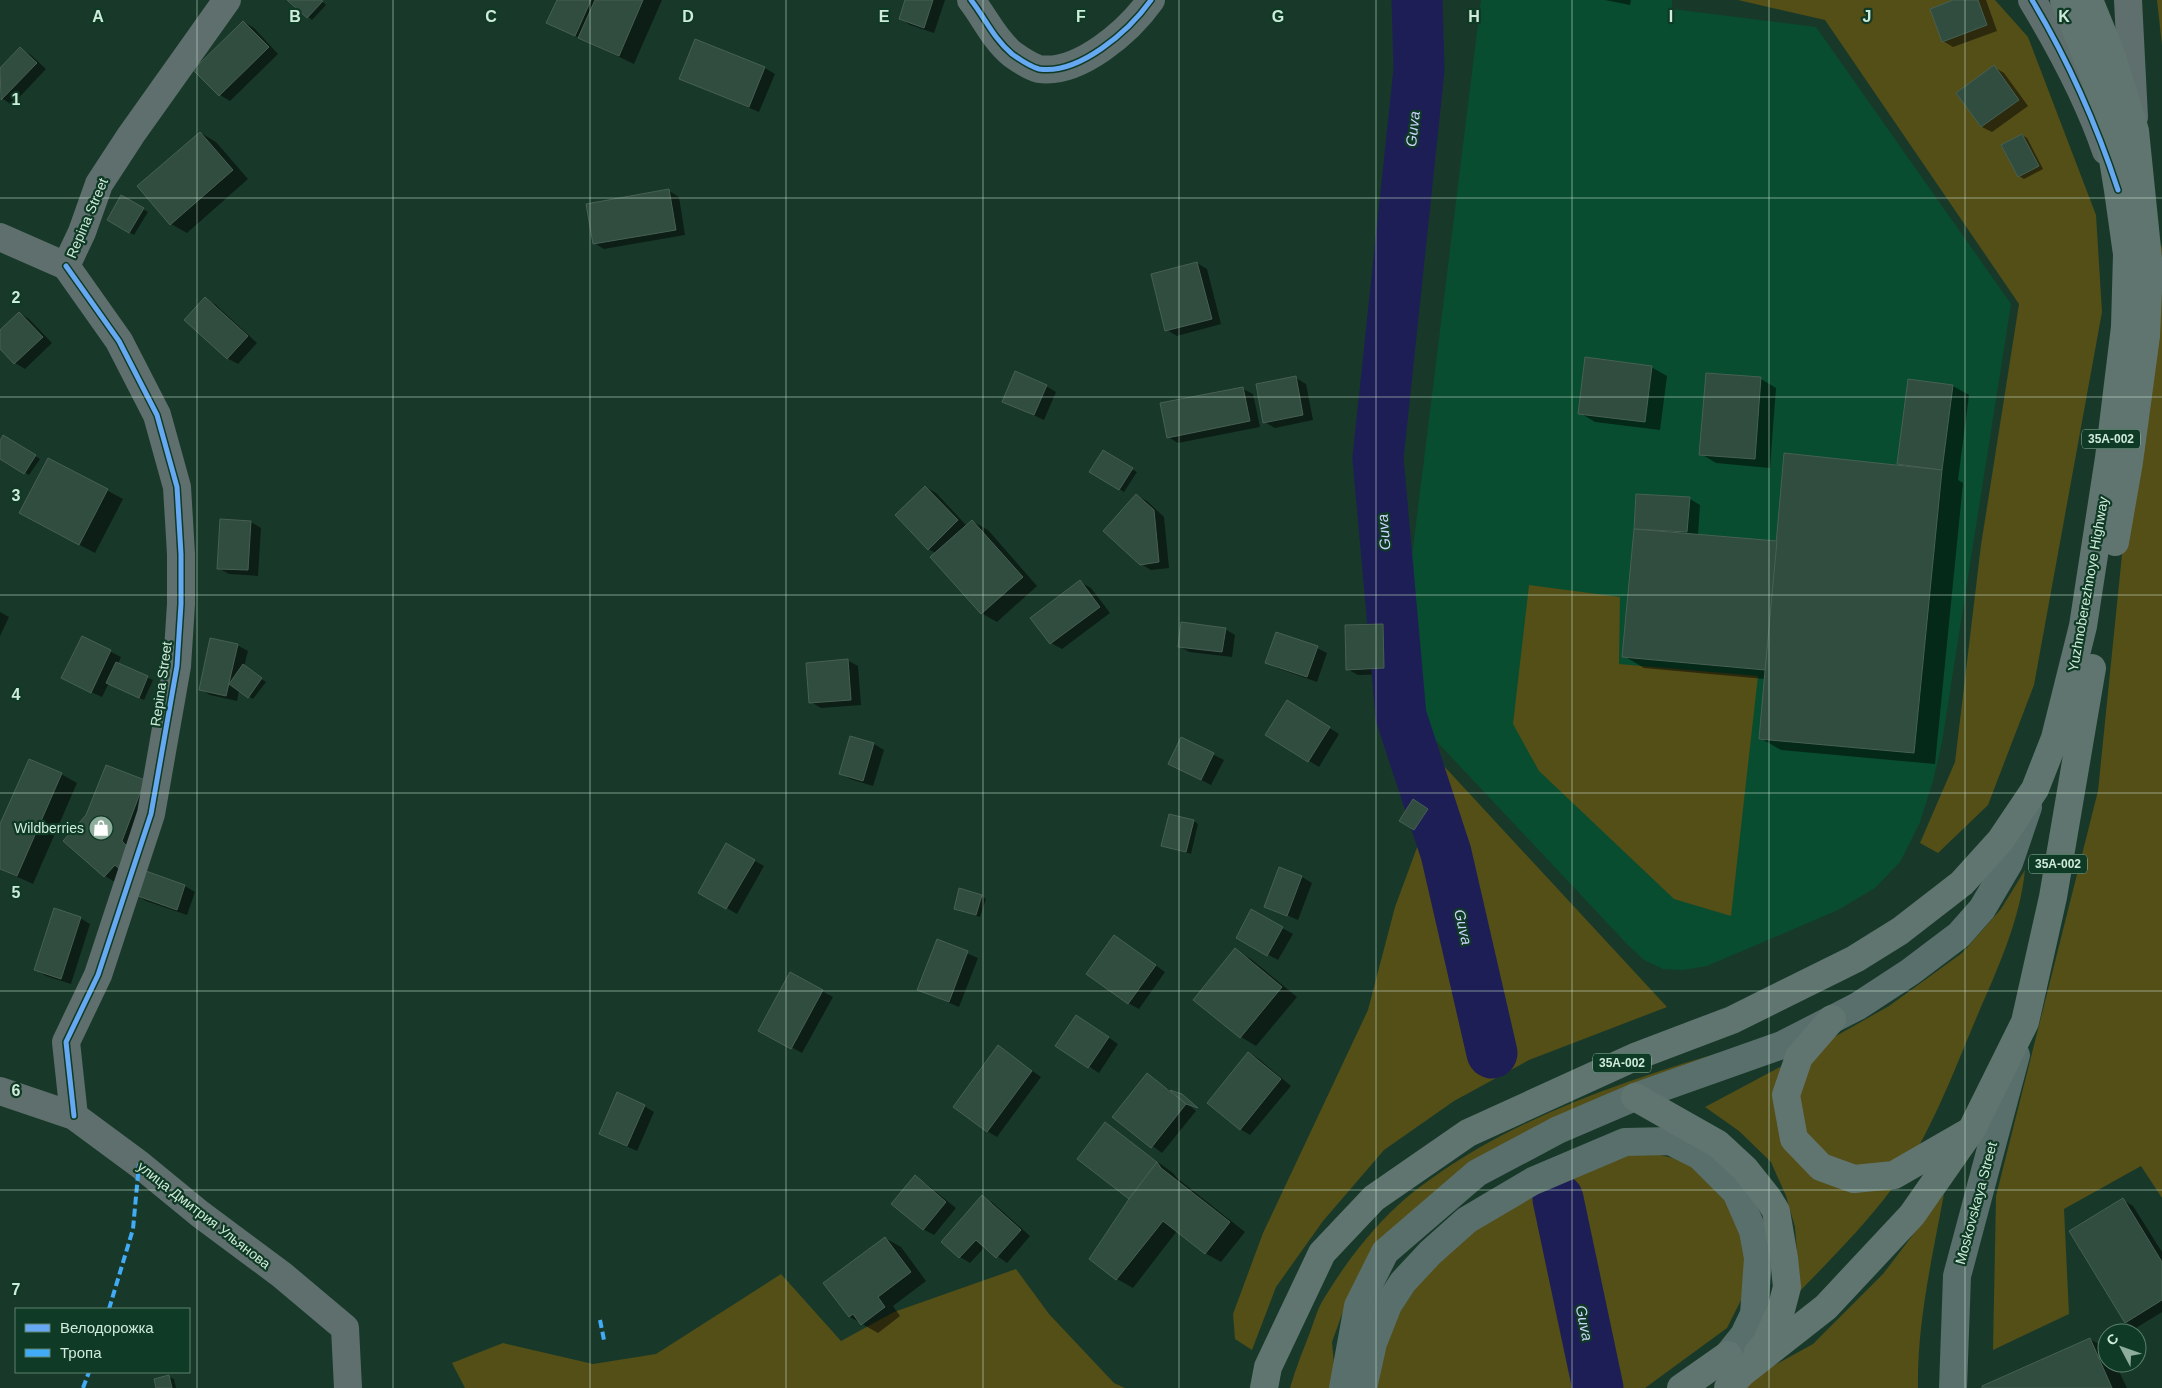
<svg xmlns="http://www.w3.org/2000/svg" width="2162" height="1388" font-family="Arial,sans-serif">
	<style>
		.built { fill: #084d2f }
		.green { fill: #544e17 }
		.shadow { fill: #0007 }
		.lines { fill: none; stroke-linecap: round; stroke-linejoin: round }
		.river { stroke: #1d1e55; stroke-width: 51 }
		.building { fill: #304d3f; stroke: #476053 }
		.minor { stroke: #5f6f6d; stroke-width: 28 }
		.major { stroke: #596f6b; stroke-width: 28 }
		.highway { stroke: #617570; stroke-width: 28 }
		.quiet { stroke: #42abf6; stroke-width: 4; stroke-dasharray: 8 4; stroke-linecap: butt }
		.cycleway-casing { stroke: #0f3a25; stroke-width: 8 }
		.cycleway { stroke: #66a8f1; stroke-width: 5 }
		.grid { fill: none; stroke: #cfebd9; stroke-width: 1; stroke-opacity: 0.55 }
		.labels { text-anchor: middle; stroke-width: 4.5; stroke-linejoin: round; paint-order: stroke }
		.shield { fill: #0f3a25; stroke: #95b6a3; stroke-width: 1 }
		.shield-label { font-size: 12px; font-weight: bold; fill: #cfebd9 }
		.street-label { font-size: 14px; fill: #cfebd9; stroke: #0f3a25 }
		.poi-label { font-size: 14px; fill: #cfebd9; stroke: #0f3a25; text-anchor: end }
		.water-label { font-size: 15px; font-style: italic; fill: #cdd4fb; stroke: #0f3a25 }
		.grid-label { font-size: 16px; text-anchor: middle; font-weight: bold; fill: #cfebd9; stroke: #0f3a25; stroke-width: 4.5; stroke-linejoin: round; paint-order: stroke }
	</style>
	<rect width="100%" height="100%" fill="#18392a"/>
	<polygon class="built" points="1481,0 1672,0 1672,9 1816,27 2011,304 1942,742 1933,781 1920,822 1900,862 1875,888 1838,910 1707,966 1683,970 1663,969 1644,960 1627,944 1425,729 1411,704 1405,672 1404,621"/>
	<g class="green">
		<polygon points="1738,0 1995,0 2028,37 2096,215 2102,312 2034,685 1988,805 1938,853 1920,843 1955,762 1981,545 2019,304 1825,20"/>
		<polygon points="2157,0 2162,0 2162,45"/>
		<polygon points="2162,244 2162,1198 2141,1166 2064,1209 2069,1314 1993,1350 1996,1196 2098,791 2146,318"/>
		<polygon points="1529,585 1620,597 1619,664 1758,676 1731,916 1674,899 1539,771 1513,724"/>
		<polygon points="1418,738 1667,1007 1529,1060 1454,1101 1384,1150 1323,1221 1276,1287 1252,1350 1235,1339 1233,1314 1263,1233 1368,1010 1395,907 1422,834"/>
		<path d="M2025,870c-5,50 -27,98 -47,144 -25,59 -48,123 -87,176 -27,36 -59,68 -91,101l-5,-64 -9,-31 -15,-34 -32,-31 -34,-24 94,-50 90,-51 73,-53 39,-44z"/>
		<path d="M1735,1048l-220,102 -165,142 -18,50 4,46h-46c6,-21 14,-40 22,-61 3,-9 6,-19 11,-27 27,-45 62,-89 105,-119 91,-66 201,-102 307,-133z"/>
		<polygon points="1644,1151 1689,1162 1721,1190 1739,1223 1745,1253 1745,1292 1727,1328 1645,1388 1374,1388 1390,1327 1427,1271 1483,1221 1595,1164"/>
		<path d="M1944,1194c-12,64 -27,129 -26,194h-185l80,-44 70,-70z"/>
		<polygon points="1016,1269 1049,1314 1114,1383 1125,1388 465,1388 452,1363 503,1343 593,1364 656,1354 781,1274 841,1341 894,1312"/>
	</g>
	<g class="shadow">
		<polygon points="289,0 321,0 326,5 312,20"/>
		<polygon points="558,0 662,0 634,64 548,23"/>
		<polygon points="907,0 945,0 934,33 910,25 900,19"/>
		<polygon points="1605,0 1631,0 1630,5"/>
		<polygon points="1957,0 1986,0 1997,31 1953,47 1943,41"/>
		<polygon points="244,22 254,28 278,54 230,101 220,95"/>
		<polygon points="21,49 31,55 46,69 12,105 0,97 0,70"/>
		<polygon points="1994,67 2004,73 2028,106 1992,132 1982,127 1957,94"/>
		<polygon points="765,68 775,74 759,112 681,79"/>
		<polygon points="201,133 216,142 248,179 187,233 171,224"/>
		<polygon points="2022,135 2027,138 2043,169 2024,179 2019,176"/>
		<polygon points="669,191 679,197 685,235 604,249 594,243"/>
		<polygon points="122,197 148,212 134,235 108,220"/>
		<polygon points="1197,263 1207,269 1221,324 1177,336 1167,330"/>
		<polygon points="206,299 216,305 257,343 238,364 227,358"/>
		<polygon points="19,313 29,319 52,343 25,369 15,363 0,347 0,332"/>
		<polygon points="1651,367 1667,376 1660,430 1595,422 1580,413"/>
		<polygon points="1707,374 1761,379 1776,388 1770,468 1716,463 1701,454"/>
		<polygon points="1296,378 1306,384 1313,420 1275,428 1264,422"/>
		<polygon points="1909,380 1953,386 1969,395 1958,480 1963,483 1935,764 1781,750 1760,738 1765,679 1644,668 1624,656 1635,529 1690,499 1700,505 1698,535 1778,542 1906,467 1899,464"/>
		<polygon points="1046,386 1056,392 1044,420 1004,401"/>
		<polygon points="1243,389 1253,394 1260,427 1178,443 1168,437"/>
		<polygon points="4,437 40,459 29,475 0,457 0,444"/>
		<polygon points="1104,452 1137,472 1124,492 1091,471"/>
		<polygon points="49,459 123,499 95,553 36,522"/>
		<polygon points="926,487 936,493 967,526 972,521 988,530 1037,586 997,622 981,613 936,553 928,549"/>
		<polygon points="1136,495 1147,501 1164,517 1169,568 1151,570 1141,564"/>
		<polygon points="251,522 261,528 258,576 229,574 218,568"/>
		<polygon points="1080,582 1091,588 1110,613 1062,649 1051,643 1032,619"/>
		<polygon points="0,612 9,617 0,636"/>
		<polygon points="1383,625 1393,631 1394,674 1358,675 1347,669"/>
		<polygon points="1225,629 1235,635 1232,657 1189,652 1179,646"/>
		<polygon points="82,637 121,657 118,664 153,680 144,700 109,683 102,697 73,684"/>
		<polygon points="237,645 248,651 244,667 266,682 253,699 239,690 237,701 210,695 200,689"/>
		<polygon points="1317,648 1327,653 1317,682 1277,668 1267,662"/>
		<polygon points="847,660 858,666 861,705 821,708 811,702"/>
		<polygon points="1298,708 1339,734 1319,767 1267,735"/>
		<polygon points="851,737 874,744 884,750 873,786 850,779 840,773"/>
		<polygon points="1182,739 1224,760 1211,785 1180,769"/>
		<polygon points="61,774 77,783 33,884 0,869 0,828"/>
		<polygon points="145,781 144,872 185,886 195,892 187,915 146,901 105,876 65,841 87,816"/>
		<polygon points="1413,801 1432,813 1419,832 1401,820"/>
		<polygon points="1194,821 1198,824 1191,854 1162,845"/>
		<polygon points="727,845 764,866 737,914 699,892"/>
		<polygon points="1302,877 1312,883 1298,920 1266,906"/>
		<polygon points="981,896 986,899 980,917 955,908"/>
		<polygon points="1252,911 1293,934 1278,960 1237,938"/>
		<polygon points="80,918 90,924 71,984 46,976 36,970"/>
		<polygon points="938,941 978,958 959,1007 919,990"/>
		<polygon points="1124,943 1165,972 1139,1009 1128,1003"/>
		<polygon points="1235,950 1251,959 1297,997 1256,1046 1241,1037 1194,999"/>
		<polygon points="791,974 833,997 802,1053 760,1030"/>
		<polygon points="1086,1022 1118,1044 1099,1073 1057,1046"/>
		<polygon points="998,1047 1041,1077 997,1137 987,1131"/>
		<polygon points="1249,1053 1259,1059 1291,1086 1250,1135 1240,1129"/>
		<polygon points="1147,1075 1198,1108 1189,1105 1196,1111 1162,1153 1114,1117"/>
		<polygon points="644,1106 654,1112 637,1151 600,1134"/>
		<polygon points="1106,1124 1173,1173 1177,1178 1245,1232 1221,1262 1205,1253 1177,1231 1133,1288 1117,1279 1091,1259 1131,1199"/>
		<polygon points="915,1177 925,1183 956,1208 934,1235 923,1229"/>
		<polygon points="983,1197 993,1203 1030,1236 1007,1263 985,1247 970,1263 960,1257 943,1242"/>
		<polygon points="2123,1200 2133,1206 2162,1252 2162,1312 2136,1328 2126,1322"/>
		<polygon points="885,1238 901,1247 926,1281 893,1306 900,1316 878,1333 850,1317"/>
		<polygon points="2090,1339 2107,1349 2107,1363 2115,1363 2127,1388 1983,1388"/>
		<polygon points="169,1377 174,1379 176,1388 157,1388"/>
	</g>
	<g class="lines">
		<g class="river">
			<polyline points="1417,0 1419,70 1378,458 1401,716 1446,853 1492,1053"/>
			<polyline points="1558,1199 1598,1388"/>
		</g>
	</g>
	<g class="building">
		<polygon points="287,0 321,0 323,1 307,18"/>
		<polygon points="557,0 591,0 575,36 546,23"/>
		<polygon points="595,0 643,0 619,56 578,38"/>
		<polygon points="905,0 933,0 924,28 899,19"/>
		<polygon points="1953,0 1978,0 1987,25 1942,42 1930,9"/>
		<polygon points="243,21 269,47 219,96 193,70"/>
		<polygon points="695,39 765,67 749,107 679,79"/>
		<polygon points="20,47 37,63 1,100 0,68"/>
		<polygon points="1994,65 2019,100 1981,127 1956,93"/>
		<polygon points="200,132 233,170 170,225 137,186"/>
		<polygon points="2022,134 2039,166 2018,177 2001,145"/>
		<polygon points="669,189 676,230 593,244 586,204"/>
		<polygon points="121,195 144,208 129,233 107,220"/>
		<polygon points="1197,262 1212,319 1165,331 1151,274"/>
		<polygon points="205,297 248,336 227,359 184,320"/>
		<polygon points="19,312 43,337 14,364 0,349 0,330"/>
		<polygon points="1585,357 1652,366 1645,422 1578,414"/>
		<polygon points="1015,371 1047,385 1034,415 1002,402"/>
		<polygon points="1706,373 1761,377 1755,459 1699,455"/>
		<polygon points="1296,376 1303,415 1263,423 1256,384"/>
		<polygon points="1908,379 1953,385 1942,470 1897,464"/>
		<polygon points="1243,387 1250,421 1167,438 1160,403"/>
		<polygon points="3,435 36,455 24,474 0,459 0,441"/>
		<polygon points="1103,450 1133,468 1119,490 1089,472"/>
		<polygon points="1784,453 1942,470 1914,753 1759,739"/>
		<polygon points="48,458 108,489 79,545 19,513"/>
		<polygon points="925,486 958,520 928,550 895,515"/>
		<polygon points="1136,494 1154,510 1159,562 1140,565 1103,531"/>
		<polygon points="1636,494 1690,497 1687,532 1634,529"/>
		<polygon points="220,519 251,521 248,570 217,569"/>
		<polygon points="972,520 1023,577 981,614 930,557"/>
		<polygon points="1634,529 1777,541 1765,670 1622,657"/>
		<polygon points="1080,580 1100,607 1050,644 1030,618"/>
		<polygon points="1181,622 1226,628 1222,652 1178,647"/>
		<polygon points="1383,624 1384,668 1346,670 1345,625"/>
		<polygon points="1276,632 1318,646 1307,677 1265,663"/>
		<polygon points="82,636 111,650 91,693 61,678"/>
		<polygon points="210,638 238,644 226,696 199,690"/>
		<polygon points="848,659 851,700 809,703 806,663"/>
		<polygon points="116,662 148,676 139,698 106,683"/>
		<polygon points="243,664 262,678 248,698 229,684"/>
		<polygon points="1287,700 1330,727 1308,762 1265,735"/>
		<polygon points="850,736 874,743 863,781 839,774"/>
		<polygon points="1181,737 1214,753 1201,780 1168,764"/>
		<polygon points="29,759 62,773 17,876 0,869 0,824"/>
		<polygon points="106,765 145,780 122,841 132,852 125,874 115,865 104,877 63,841 86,815"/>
		<polygon points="1413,799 1428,809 1414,830 1399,821"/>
		<polygon points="1169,814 1194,820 1186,852 1161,846"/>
		<polygon points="726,843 755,860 726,909 698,893"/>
		<polygon points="1279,867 1302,876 1287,916 1264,907"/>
		<polygon points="143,870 185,885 177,910 135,895"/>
		<polygon points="959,888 982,895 976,915 954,909"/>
		<polygon points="54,908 81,917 61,979 34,970"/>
		<polygon points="1251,909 1283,927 1267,956 1236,938"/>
		<polygon points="1114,935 1156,965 1128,1004 1086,974"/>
		<polygon points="937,939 968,951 949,1002 917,990"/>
		<polygon points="1235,948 1282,987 1240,1038 1193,1000"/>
		<polygon points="790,972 823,990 791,1049 758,1031"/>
		<polygon points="1076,1015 1109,1037 1088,1068 1055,1046"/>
		<polygon points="998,1045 1032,1071 987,1132 953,1107"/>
		<polygon points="1248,1052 1281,1079 1240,1130 1207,1103"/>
		<polygon points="1147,1073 1186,1104 1151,1148 1112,1117"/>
		<polygon points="1170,1090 1182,1094 1198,1108 1186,1104"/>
		<polygon points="617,1092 645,1105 627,1146 599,1134"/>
		<polygon points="1105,1122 1157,1162 1129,1199 1077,1159"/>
		<polygon points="1157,1162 1161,1168 1230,1222 1205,1254 1163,1221 1116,1280 1089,1259 1129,1199"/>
		<polygon points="915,1175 946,1202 923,1230 891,1204"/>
		<polygon points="982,1195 1021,1230 996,1258 976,1240 959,1258 941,1242"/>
		<polygon points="2123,1198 2162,1262 2162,1300 2125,1323 2069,1231"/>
		<polygon points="885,1237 911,1272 878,1297 885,1307 861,1325 853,1314 849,1317 823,1283"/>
		<polygon points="2090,1338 2112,1388 1982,1388 1982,1386"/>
		<polygon points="169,1375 172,1388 156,1388 154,1379"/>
	</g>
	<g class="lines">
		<g class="minor">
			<path d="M971,0c14,18 23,39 41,54 7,5 19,13 27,15 40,6 90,-38 112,-69"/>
			<path d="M2032,0c29,48 56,98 74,151"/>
			<polyline points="2128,0 2134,117"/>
			<polyline points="0,237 66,266"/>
			<polyline points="66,266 119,341 157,415 177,487 181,554 181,604 177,666 151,814 98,975 66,1042 74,1116"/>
			<polyline points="66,266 82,232 99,184 131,135 227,0"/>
			<polyline points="0,1091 74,1116 139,1164 200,1214 282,1275 345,1328 348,1388"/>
		</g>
		<g class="major">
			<polyline points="1343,1388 1358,1306 1385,1252 1477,1173 1558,1130 1635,1097 1782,1045 1858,1006 1910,972 1959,935 1982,909 2009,863 2028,807"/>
			<polyline points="1363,1388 1373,1343 1388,1305 1403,1282 1430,1253 1467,1220 1533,1181 1625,1142 1670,1141 1700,1156 1736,1192 1753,1231 1758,1258 1754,1314 1744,1335 1728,1355"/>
			<polyline points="1953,1388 1957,1276 2016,1055"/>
		</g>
		<g class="highway">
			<polyline points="2089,0 2111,54 2135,131 2149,268 2146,336 2129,462 2115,542"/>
			<polyline points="1832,1019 1799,1057 1786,1095 1794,1139 1821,1167 1854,1179 1894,1175 1967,1133"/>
			<polyline points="1635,1097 1718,1144 1745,1169 1768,1198 1776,1211 1784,1258 1787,1287 1781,1310 1766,1343 1757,1354"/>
			<polyline points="1264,1388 1268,1367 1322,1253 1374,1198 1468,1133 1637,1056 1732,1020 1855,959 1900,931 1962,883 2000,841 2035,789 2055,738 2083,626 2109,458 2125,327 2127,254 2118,190 2105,111 2092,69 2064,0"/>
			<polyline points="1681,1388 1728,1355"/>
			<polyline points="1728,1388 1742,1373 1826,1307 1912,1215 1972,1129 2025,1022 2053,897 2092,668"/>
		</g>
		<g class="quiet">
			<polyline points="109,1309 133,1229 139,1164"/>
			<polyline points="600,1320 604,1340"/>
			<polyline points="83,1388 89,1372"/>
		</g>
		<defs>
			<g id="cycleway">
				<path d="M971,0c14,18 23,39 41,54 7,5 19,13 27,15 40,6 90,-38 112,-69"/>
				<path d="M2032,0c36,60 64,123 86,190"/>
				<polyline points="66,266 119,341 157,415 177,487 181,554 181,604 177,666 151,814 98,975 66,1042 74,1116"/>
			</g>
		</defs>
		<use href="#cycleway" class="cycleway-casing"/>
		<use href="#cycleway" class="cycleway"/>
	</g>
	<path class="grid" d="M197,0v1388M393,0v1388M590,0v1388M786,0v1388M983,0v1388M1179,0v1388M1376,0v1388M1572,0v1388M1769,0v1388M1965,0v1388M0,198h2162M0,397h2162M0,595h2162M0,793h2162M0,991h2162M0,1190h2162"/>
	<defs>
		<symbol id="shop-disc" viewBox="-11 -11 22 22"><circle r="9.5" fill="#8fad9c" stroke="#0f3a25"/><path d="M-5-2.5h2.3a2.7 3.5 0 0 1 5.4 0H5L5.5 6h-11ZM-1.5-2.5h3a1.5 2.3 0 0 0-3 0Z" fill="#fff"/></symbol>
	</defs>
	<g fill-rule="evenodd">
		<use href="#shop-disc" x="87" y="814" width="28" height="28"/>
	</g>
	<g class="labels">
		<g class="shield">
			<rect x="2082" y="429.5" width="58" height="19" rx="4"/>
			<rect x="2029" y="854.5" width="58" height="19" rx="4"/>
			<rect x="1593" y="1053.5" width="58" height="19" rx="4"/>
		</g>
		<g class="shield-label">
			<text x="2111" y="443">35А-002</text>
			<text x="2058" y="868">35А-002</text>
			<text x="1622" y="1067">35А-002</text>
		</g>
		<g class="street-label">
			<text transform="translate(87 218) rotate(-67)" y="5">Repina Street</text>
			<text transform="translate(2088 584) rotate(-80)" y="5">Yuzhnoberezhnoye Highway</text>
			<text transform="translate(161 684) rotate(-82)" y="5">Repina Street</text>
			<text transform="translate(1976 1203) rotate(-75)" y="5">Moskovskaya Street</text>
			<text transform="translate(204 1215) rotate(38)" y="5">улица Дмитрия Ульянова</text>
		</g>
		<g class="poi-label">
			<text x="84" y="833">Wildberries</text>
		</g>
		<g class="water-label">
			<text transform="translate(1413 129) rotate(-84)" y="5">Guva</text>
			<text transform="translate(1384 532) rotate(-95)" y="5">Guva</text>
			<text transform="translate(1463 927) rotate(77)" y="5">Guva</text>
			<text transform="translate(1584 1323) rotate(78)" y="5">Guva</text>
		</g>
	</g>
	<g class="grid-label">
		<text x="98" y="22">A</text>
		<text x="295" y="22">B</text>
		<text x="491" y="22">C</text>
		<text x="688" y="22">D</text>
		<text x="884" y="22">E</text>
		<text x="1081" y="22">F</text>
		<text x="1278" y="22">G</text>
		<text x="1474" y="22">H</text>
		<text x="1671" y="22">I</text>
		<text x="1867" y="22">J</text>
		<text x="2064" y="22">K</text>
		<text x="16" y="105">1</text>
		<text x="16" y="303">2</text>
		<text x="16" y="501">3</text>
		<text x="16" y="700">4</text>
		<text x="16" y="898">5</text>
		<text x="16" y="1096">6</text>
		<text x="16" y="1295">7</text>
	</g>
	<rect x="15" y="1308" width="175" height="65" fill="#0f3a25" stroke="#5c816d"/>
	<rect x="25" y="1324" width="25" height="8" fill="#66a8f1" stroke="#5c816d"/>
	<text x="60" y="1333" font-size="15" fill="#cfebd9">Велодорожка</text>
	<rect x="25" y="1349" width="25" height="8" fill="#42abf6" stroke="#5c816d"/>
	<text x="60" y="1358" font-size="15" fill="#cfebd9">Тропа</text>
	<g transform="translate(2122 1348) rotate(311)"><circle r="24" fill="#0f3a25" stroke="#5c816d"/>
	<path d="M0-4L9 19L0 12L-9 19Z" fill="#8fad9c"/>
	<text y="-8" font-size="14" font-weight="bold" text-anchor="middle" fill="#cfebd9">С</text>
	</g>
</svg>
